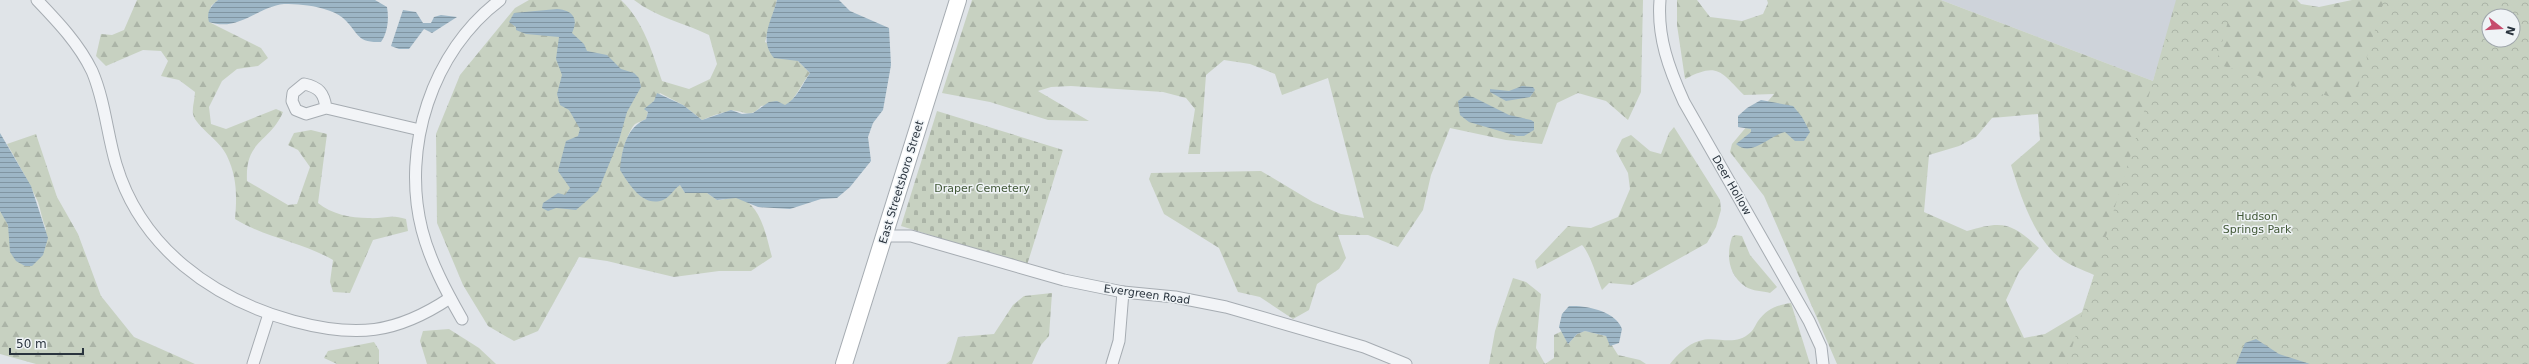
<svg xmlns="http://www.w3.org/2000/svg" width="2529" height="364" font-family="'DejaVu Sans',sans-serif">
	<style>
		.built { fill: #ced3da }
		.forest { fill: url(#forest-firs); fill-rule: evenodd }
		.cemetery { fill: url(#cemetery-stones) }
		.park { fill: url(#park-crowns); fill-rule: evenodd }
		.water { fill: url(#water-rules) }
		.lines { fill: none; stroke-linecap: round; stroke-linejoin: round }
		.minor-casing { stroke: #a6acb2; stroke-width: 13 }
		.secondary-casing { stroke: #a6acb2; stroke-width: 18 }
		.minor { stroke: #f2f4f7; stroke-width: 11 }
		.secondary { stroke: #fff; stroke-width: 16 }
		.labels { text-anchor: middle; stroke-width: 3; stroke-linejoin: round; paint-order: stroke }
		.street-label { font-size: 11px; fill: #2a343e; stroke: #eff3f6 }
		.park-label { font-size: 11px; fill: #425938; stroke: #eff3f6 }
	</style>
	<defs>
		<pattern id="forest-firs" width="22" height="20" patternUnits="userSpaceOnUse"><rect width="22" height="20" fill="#c7d1c1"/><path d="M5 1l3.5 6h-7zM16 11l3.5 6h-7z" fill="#abb4a7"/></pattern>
		<pattern id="cemetery-stones" width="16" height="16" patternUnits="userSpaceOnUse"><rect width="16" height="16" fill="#c7d1c1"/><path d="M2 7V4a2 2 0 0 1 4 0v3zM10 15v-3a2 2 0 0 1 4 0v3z" fill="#abb4a7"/></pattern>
		<pattern id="park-crowns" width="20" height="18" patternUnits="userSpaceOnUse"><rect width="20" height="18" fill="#c7d1c1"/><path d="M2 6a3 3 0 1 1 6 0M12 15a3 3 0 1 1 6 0" fill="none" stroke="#abb4a7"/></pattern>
		<pattern id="water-rules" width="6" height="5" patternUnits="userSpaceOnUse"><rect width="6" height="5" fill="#9db6c6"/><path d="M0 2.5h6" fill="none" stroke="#8095a2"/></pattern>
	</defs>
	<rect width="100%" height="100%" fill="#e0e4e8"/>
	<polygon class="built" points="1941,0 2178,0 2153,81"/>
	<g class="forest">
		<path d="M137,0h81l-7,6 -2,16 52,26 7,10 -10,8 -21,3 -15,12 -13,26 2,17 15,5 50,-20 7,3c-13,31 -38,27 -36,69l41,24 9,-1 13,-37 -12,-17 -10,-5 6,-12 17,-3 16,4 -9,69c13,11 33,15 50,15 16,1 22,-4 38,1l2,12 -35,9 -23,53 -17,-1 -3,-10 3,-22c-31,-18 -67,-22 -98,-41 2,-23 2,-42 -8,-63 -6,-15 -32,-30 -34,-42 -1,-7 2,-15 2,-22l-16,-12 -18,-4 7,-15 -7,-10 -18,-1 -37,16 -10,-10 5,-22 11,1 12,-5z"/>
		<path d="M529,0h92c23,22 31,52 41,81l27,8 21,-10 7,-15 -8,-29c-25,-12 -53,-18 -75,-35h143l-12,42 33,19 12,12c-6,7 -17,30 -24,32 -7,2 -17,0 -25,1 -12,15 -19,2 -32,5 -9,2 -18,5 -27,9l-19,-15 -23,-12 -14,18 2,1 -2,7c-3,2 -8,3 -11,5 -6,6 -13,26 -13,34 0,16 15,44 33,43 13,-1 15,-11 25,-16l5,8h22l10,7c6,1 12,-3 18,-3 26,4 31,39 37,60l-21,14h-32l-45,6 -67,-16 -28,-4 -41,74 -24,10 -26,-15 -25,-41 -26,-62 -1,-89 24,-59 55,-67z"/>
		<polygon points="972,0 1643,0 1641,92 1628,120 1606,101 1578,93 1557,103 1542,144 1506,140 1450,128 1431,175 1423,210 1398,247 1368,235 1338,235 1346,258 1339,269 1317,284 1309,310 1293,319 1260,297 1238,292 1219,248 1164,214 1149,179 1151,173 1261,171 1313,202 1341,214 1364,218 1328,78 1282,95 1275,74 1250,64 1224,60 1206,75 1200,154 1188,154 1195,109 1186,98 1163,92 1071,86 1051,87 1038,91 1089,121 1048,120 990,102 942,93"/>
		<path d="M1677,0h20l13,17 32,4 21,-7 5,-11 -1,-3h174l212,81 23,-81h121l4,4 18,3 33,-7h177l-64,364h-628l-73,-168 -34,-44 2,-8 42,-50 -30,1c-24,-24 -26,-33 -59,-16l-8,-54zM2489,16h24v24h-24zM2038,114l2,26 -29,25c10,32 22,71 49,93 9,7 23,12 34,17l-12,37 -37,22 -21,4 -18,-38 13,-28 20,-24c-27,-25 -36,-28 -72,-17l-43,-19 5,-57 30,-9 17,-9 16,-19z"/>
		<path d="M1674,127l46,73 1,10 -5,17 -9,16 -75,42 -23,-2 -7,7c-5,-12 -12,-37 -20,-45l-45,24 -2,-8 33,-35 23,2 27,-11 12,-28 -2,-16 -12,-22 6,-12 9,-4 19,16 11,3 8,-21z"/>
		<path d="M36,134l21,63 21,37 23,62 33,41 61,27h-159l-36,-10v-143c18,16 0,38 25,55l21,-37c-4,-9 -5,-18 -8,-27 -9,-20 -20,-39 -31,-58z"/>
		<path d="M1735,235l7,1 8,19 27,32 -7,6c-7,-2 -18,-2 -24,-6 -18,-12 -20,-32 -14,-50z"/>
		<polygon points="1513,278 1526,282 1541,294 1536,348 1545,364 1554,358 1554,335 1562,331 1568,344 1577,334 1585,331 1606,336 1618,355 1640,360 1646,364 1489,364 1495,331"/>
		<polygon points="1052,293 1049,336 1041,345 1032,364 946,364 951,360 958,337 994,334 1013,305 1024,296"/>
		<path d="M1791,303l19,61h-140c7,-9 18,-20 29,-23 18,-6 35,7 52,-9 3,-3 5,-8 7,-11 9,-12 19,-16 33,-18z"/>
		<polygon points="449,329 479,348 496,364 427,364 420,341 423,331"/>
		<polygon points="374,342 379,350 379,364 337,364 324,358 328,351"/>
	</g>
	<polygon class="cemetery" points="937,111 1063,150 1027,265 901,226"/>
	<path class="park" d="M2178,0h56l-18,64 137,39 31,-103h145v364h-462zM2489,16h24v24h-24z"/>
	<g class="water">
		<path d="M218,0h157l12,7c2,11 1,25 -6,35 -26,1 -22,-10 -38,-24 -9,-8 -28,-12 -40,-13 -6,-1 -13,-1 -19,-1 -27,3 -46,28 -75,18 -3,-10 2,-16 9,-22z"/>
		<path d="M777,0h62l11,11 39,17 2,37 -8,45 -10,13 -5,14 3,24 -21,26 -13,11 -16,1 -31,10 -32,-2 -22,-9 -19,2 -10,-7h-22l-5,-8c-6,4 -10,12 -17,15 -20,8 -34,-16 -43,-30 2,-21 6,-42 26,-51l2,-7 -4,-3 10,-8 3,-8 26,12 19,15 29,-10 11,4 11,-1 16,-11 8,-1 8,4c11,-5 18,-22 25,-32l-12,-12 -24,-3c-16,-19 -2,-37 3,-58z"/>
		<path d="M557,9c16,1 22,10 15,24l12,11 3,7 20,4 14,14 13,4 5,5 2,9 -14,25 -8,28 -21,51 -22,19 -20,-2 -8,3 -6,-3 1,-5 15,-10 7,2 5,-7 -12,-17 8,-30 12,-5 2,-7 -11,-19 -9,-5 -3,-11 5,-19 -6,-16 3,-22 -33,-3 -10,-4v-3l-7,-5 5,-9z"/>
		<polygon points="403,10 416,12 423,23 431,23 434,17 441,15 457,17 432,33 424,29 409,49 399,49 391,46"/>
		<polygon points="1522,86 1533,87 1535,90 1530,97 1506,101 1490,92 1490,89 1509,91"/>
		<polygon points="1465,96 1473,97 1509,115 1531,120 1534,122 1534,130 1524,136 1517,136 1469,122 1460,115 1458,101"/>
		<path d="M1761,100l32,6 9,11 8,15 -6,9h-9l-10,-9c-15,3 -33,26 -49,12l15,-12v-3l-13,-2v-11l9,-8z"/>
		<polygon points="0,133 31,186 48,238 43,255 32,266 25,266 16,261 10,252 8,225 0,211"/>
		<path d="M1569,306c17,-1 47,5 53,23l-3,14 -9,3 -4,-10 -21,-5 -8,3 -9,10 -9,-17 3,-13z"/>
		<polygon points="2256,339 2279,354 2310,364 2236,364 2245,343"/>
	</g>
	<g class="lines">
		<defs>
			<g id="minor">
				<path d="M37,0c21,22 42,44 55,71 13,30 15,63 24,93 25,84 97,135 177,157 63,17 103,13 157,-23"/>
				<path d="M1660,0c-3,37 9,69 24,102l125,219 12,26 2,17"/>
				<path d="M326,108l-20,6 -10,-4 -4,-9 1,-8 11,-9c15,3 20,9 22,24l94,22"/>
				<polyline points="884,236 911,236 1064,280 1123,292 1175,297 1226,307 1364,347 1406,364"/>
				<path d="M462,319c-16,-28 -32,-58 -40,-89 -21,-82 10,-179 78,-230"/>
				<polyline points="253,364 269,314"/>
				<polyline points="1112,364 1119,341 1123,292"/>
			</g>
			<polyline id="secondary" points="844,364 958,0"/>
		</defs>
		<use href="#minor" class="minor-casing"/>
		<use href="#secondary" class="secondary-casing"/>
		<use href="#minor" class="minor"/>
		<use href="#secondary" class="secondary"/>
	</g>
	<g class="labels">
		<g class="street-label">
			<text transform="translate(901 182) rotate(-73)" y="4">East Streetsboro Street</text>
			<text transform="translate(1732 185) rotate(60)" y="4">Deer Hollow</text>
			<text transform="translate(1147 294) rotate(8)" y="4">Evergreen Road</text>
		</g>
		<g class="park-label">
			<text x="982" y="192">Draper Cemetery</text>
			<text x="2257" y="220">Hudson<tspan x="2257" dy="13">Springs Park</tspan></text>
		</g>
	</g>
	<g transform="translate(2501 28) rotate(107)"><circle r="19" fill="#eff3f6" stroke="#a0a7ac"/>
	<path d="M0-3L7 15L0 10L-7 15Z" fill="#c64c6d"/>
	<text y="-6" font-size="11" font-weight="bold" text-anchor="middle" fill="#2a343e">N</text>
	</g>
	<path d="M10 348v6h73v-6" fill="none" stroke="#2a343e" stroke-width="2"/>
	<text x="16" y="348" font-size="12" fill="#2a343e" stroke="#eff3f6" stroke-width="3" paint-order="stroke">50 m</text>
</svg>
